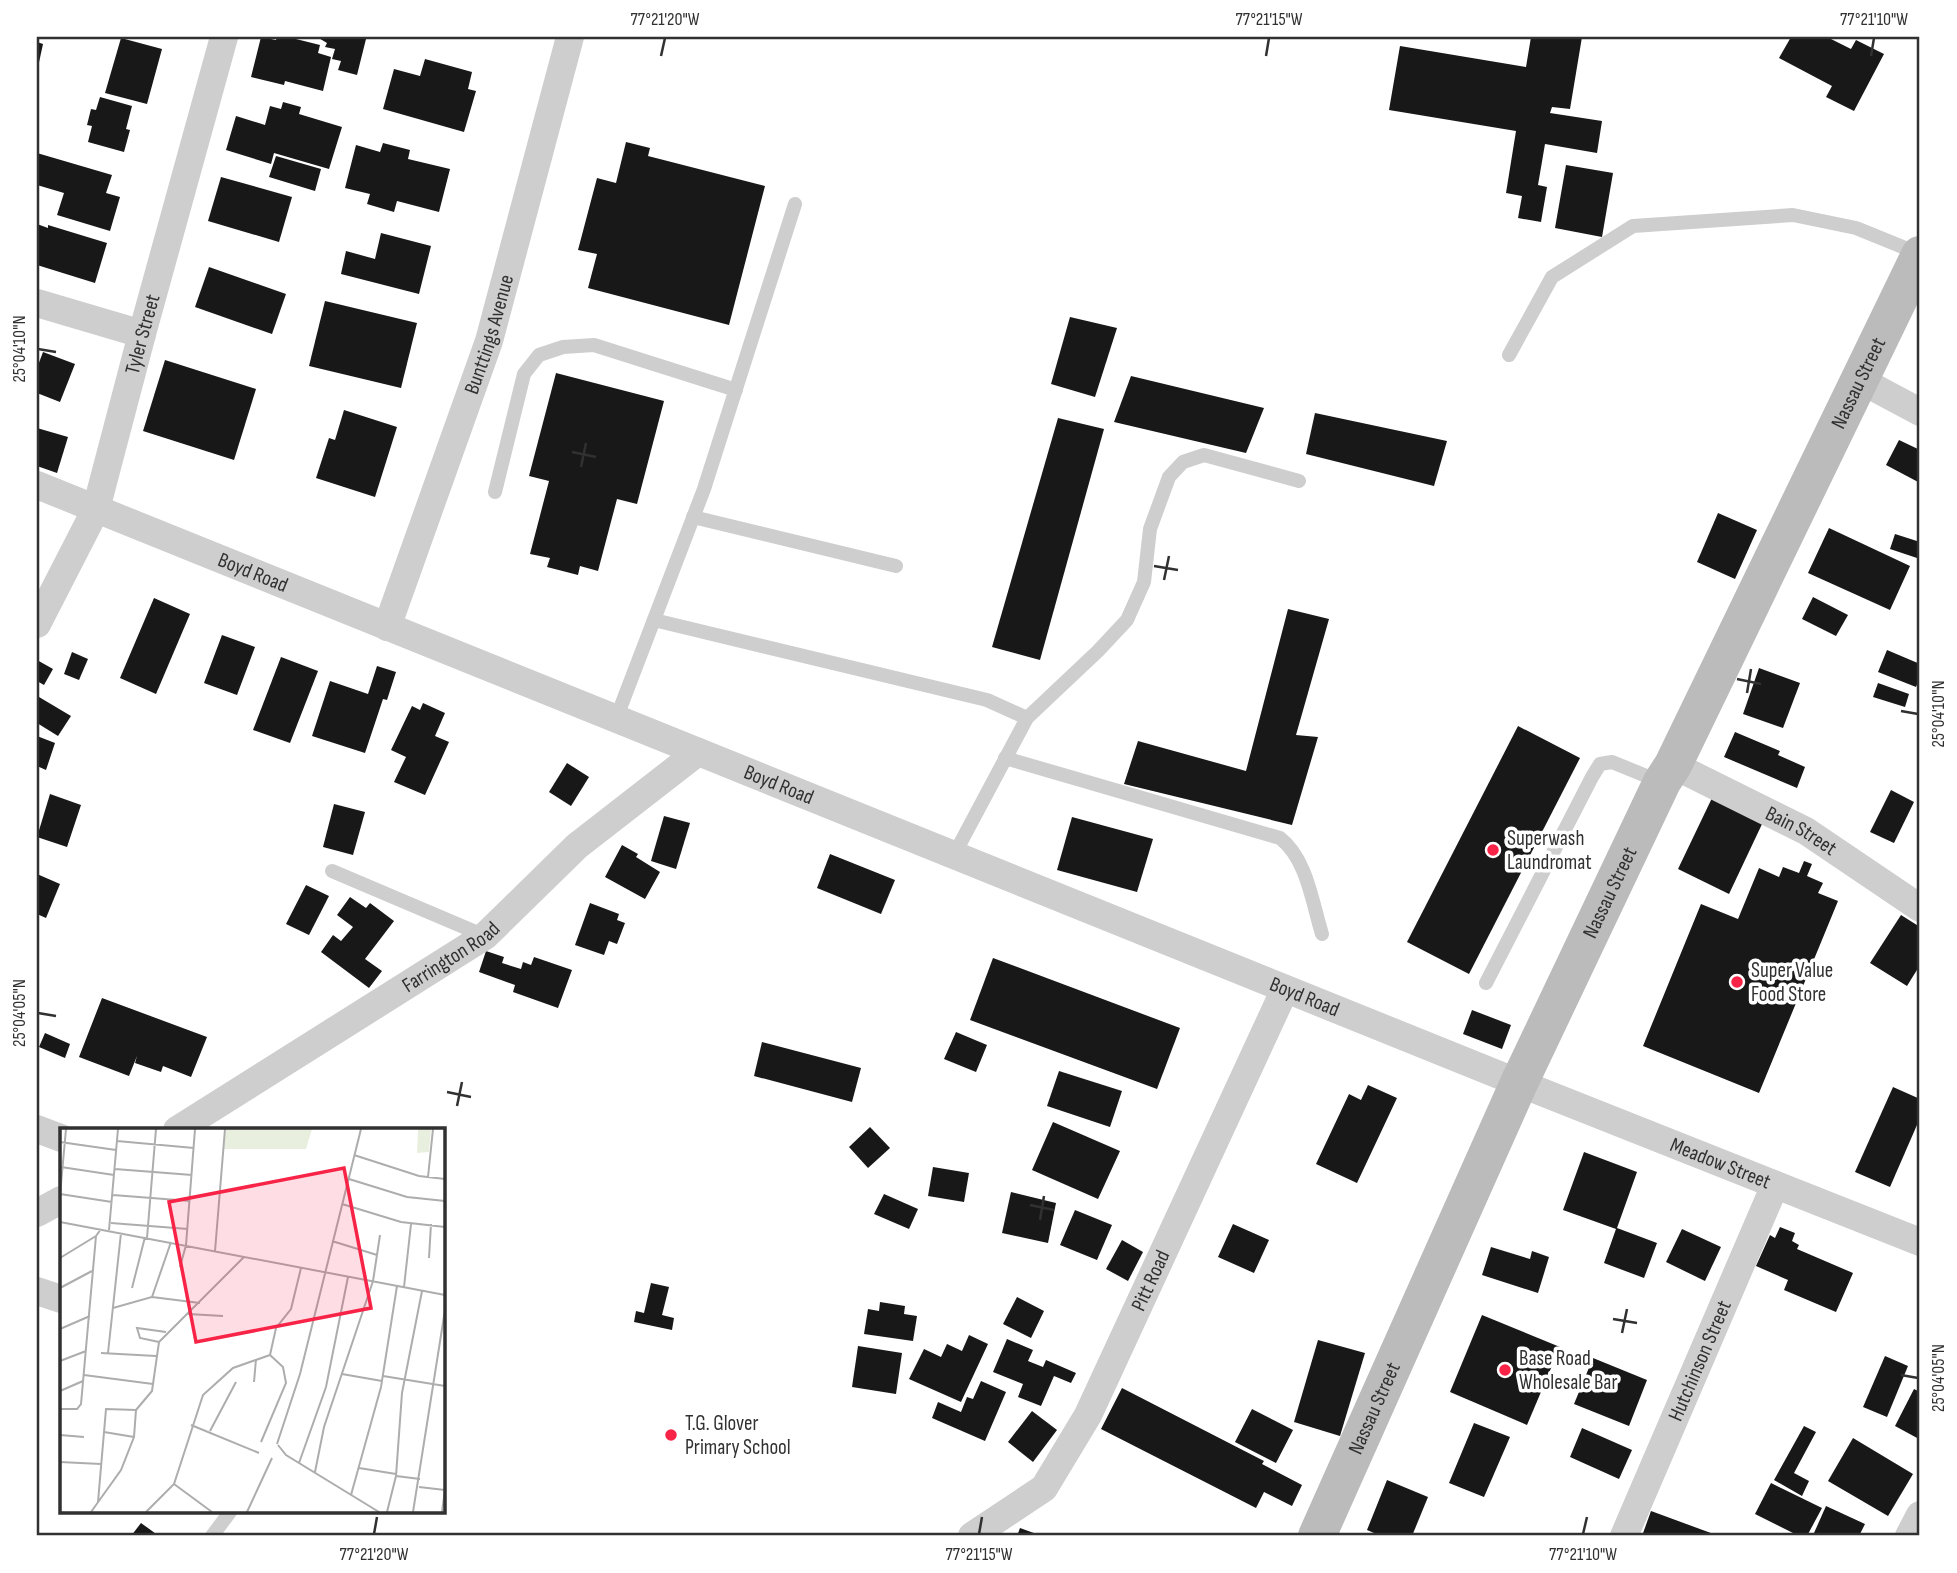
<svg xmlns="http://www.w3.org/2000/svg" width="1957" height="1573" font-family="'Sofia Sans Condensed',sans-serif">
	<style>
		.building { fill: #181818 }
		.lines { fill: none; stroke-linecap: round; stroke-linejoin: round }
		.service { stroke: #cecece; stroke-width: 14 }
		.minor { stroke: #cecece; stroke-width: 28 }
		.secondary { stroke: #bbb; stroke-width: 38 }
		.ticks { fill: none; stroke: #313131; stroke-width: 2.5 }
		.poi-dot { fill: #f72447; stroke: #fff; stroke-width: 2.5 }
		.labels { text-anchor: middle; stroke-width: 7; stroke-linejoin: round; paint-order: stroke }
		.street-label { font-size: 21px; fill: #313131; stroke: #fff }
		.poi-label { font-size: 21px; fill: #313131; stroke: #fff; text-anchor: start }
		.inset-road { fill: none; stroke: #adadad; stroke-width: 2 }
		.view { fill: #f72447; fill-opacity: 0.15; stroke: #f72447; stroke-width: 3.5 }
		.inset-edge { fill: none; stroke: #313131; stroke-width: 3.5 }
		.neatline { fill: none; stroke: #313131; stroke-width: 2.5 }
		.ticks-label { font-size: 18px; text-anchor: middle; fill: #313131 }
	</style>
	<rect width="100%" height="100%" fill="#fff"/>
	<g class="building">
		<polygon points="261,37 276,40 277,37 288,37 320,45 318,53 331,57 323,91 285,81 284,85 251,77"/>
		<polygon points="317,37 357,37 366,39 357,75 338,70 341,61 332,59 335,49 325,47 327,43"/>
		<polygon points="1531,37 1582,37 1570,109 1552,107 1550,113 1602,121 1597,153 1545,144 1538,185 1547,187 1541,222 1518,218 1522,196 1506,193 1516,131 1389,110 1400,46 1526,67"/>
		<polygon points="1791,37 1827,37 1851,49 1856,40 1884,54 1854,111 1826,97 1832,86 1779,58"/>
		<polygon points="121,38 162,49 147,104 105,93"/>
		<polygon points="37,42 43,44 38,67 37,67"/>
		<polygon points="425,59 472,72 468,89 476,91 464,132 383,109 394,69 420,76"/>
		<polygon points="100,97 132,106 126,129 130,130 124,152 88,142 92,126 87,125 91,109 96,110"/>
		<polygon points="283,102 301,107 299,114 342,127 329,169 274,153 271,164 226,150 236,116 265,125 270,106 281,109"/>
		<polygon points="626,142 650,148 648,156 765,186 729,325 588,288 597,254 578,250 597,178 616,183"/>
		<polygon points="383,143 410,150 408,159 450,169 439,212 397,201 394,212 367,204 370,194 345,188 356,145 380,152"/>
		<polygon points="37,153 112,175 106,193 120,197 110,231 57,215 64,193 37,185"/>
		<polygon points="276,156 321,169 315,191 269,177"/>
		<polygon points="1566,165 1613,173 1602,237 1555,228"/>
		<polygon points="221,177 292,197 279,242 208,221"/>
		<polygon points="37,224 48,228 48,225 107,243 95,283 37,265 39,256 37,255"/>
		<polygon points="381,233 431,246 419,294 341,274 346,251 375,259"/>
		<polygon points="209,267 286,294 272,334 195,307"/>
		<polygon points="325,301 417,323 401,388 309,366"/>
		<polygon points="1070,317 1117,328 1095,397 1051,384"/>
		<polygon points="43,352 75,364 60,402 37,393 37,368"/>
		<polygon points="165,360 256,389 234,460 143,431"/>
		<polygon points="556,373 664,401 637,504 617,499 598,571 580,566 578,575 547,567 550,558 530,554 549,481 529,476"/>
		<polygon points="1131,376 1264,408 1246,453 1114,422"/>
		<polygon points="344,410 397,427 375,497 316,478 329,438 335,440"/>
		<polygon points="1315,413 1447,441 1434,486 1306,454"/>
		<polygon points="1058,418 1104,429 1040,660 992,647"/>
		<polygon points="37,428 68,437 57,473 37,466"/>
		<polygon points="1899,440 1920,450 1920,483 1886,465"/>
		<polygon points="1718,513 1757,530 1735,579 1697,562"/>
		<polygon points="1829,528 1910,566 1890,610 1808,573"/>
		<polygon points="1895,534 1920,542 1920,559 1890,549"/>
		<polygon points="1813,597 1848,615 1836,636 1802,619"/>
		<polygon points="154,598 190,614 156,694 120,678"/>
		<polygon points="1288,609 1329,619 1296,735 1318,737 1292,825 1124,784 1138,741 1246,771"/>
		<polygon points="222,635 255,647 237,695 204,683"/>
		<polygon points="1887,650 1920,664 1920,677 1916,687 1878,672"/>
		<polygon points="72,652 88,659 79,680 64,674"/>
		<polygon points="281,657 318,671 290,743 253,730"/>
		<polygon points="37,660 53,669 44,685 37,681"/>
		<polygon points="377,666 396,672 387,700 383,699 365,753 312,736 330,681 368,694"/>
		<polygon points="1759,668 1800,683 1783,728 1743,714"/>
		<polygon points="1878,683 1909,694 1905,707 1873,697"/>
		<polygon points="39,697 71,716 58,736 37,723 37,700"/>
		<polygon points="423,703 445,713 435,736 449,742 425,795 394,782 406,757 391,750 412,706 420,710"/>
		<polygon points="1518,726 1580,758 1469,974 1407,942"/>
		<polygon points="1735,732 1780,751 1778,755 1805,767 1797,788 1724,757"/>
		<polygon points="37,736 55,743 46,770 37,766"/>
		<polygon points="567,763 589,777 571,806 549,792"/>
		<polygon points="1891,790 1914,802 1894,843 1870,832"/>
		<polygon points="50,794 81,805 67,847 37,837"/>
		<polygon points="1712,798 1763,822 1729,894 1678,869"/>
		<polygon points="334,804 365,812 353,855 323,847"/>
		<polygon points="664,816 690,823 676,869 651,861"/>
		<polygon points="1072,817 1153,839 1137,892 1057,870"/>
		<polygon points="622,845 638,854 636,857 660,872 645,899 605,877"/>
		<polygon points="830,854 895,880 881,914 817,888"/>
		<polygon points="1804,861 1812,864 1807,876 1823,883 1818,893 1838,901 1759,1093 1643,1046 1701,904 1738,919 1759,868 1779,877 1783,867 1799,873"/>
		<polygon points="37,874 60,884 46,918 37,914"/>
		<polygon points="306,885 329,896 309,935 286,924"/>
		<polygon points="350,897 366,908 370,903 394,921 365,959 382,971 369,988 321,952 333,935 341,941 353,927 337,915"/>
		<polygon points="590,903 619,914 617,920 625,923 617,944 609,941 604,955 575,945"/>
		<polygon points="1901,915 1920,927 1920,965 1907,986 1870,963"/>
		<polygon points="486,951 504,957 502,963 521,969 523,962 531,965 534,957 572,970 558,1008 513,992 515,985 479,972"/>
		<polygon points="993,958 1180,1028 1157,1089 970,1020"/>
		<polygon points="102,998 207,1037 191,1077 163,1066 161,1072 135,1063 137,1056 129,1076 79,1057"/>
		<polygon points="1472,1010 1511,1025 1502,1049 1463,1034"/>
		<polygon points="956,1032 987,1045 976,1072 944,1059"/>
		<polygon points="45,1033 70,1044 65,1058 39,1047"/>
		<polygon points="762,1042 861,1068 852,1102 754,1076"/>
		<polygon points="1059,1071 1122,1091 1110,1127 1047,1106"/>
		<polygon points="1368,1085 1397,1098 1357,1183 1316,1164 1349,1094 1361,1100"/>
		<polygon points="1893,1087 1920,1099 1920,1118 1890,1187 1855,1172"/>
		<polygon points="1053,1122 1120,1151 1098,1199 1032,1170"/>
		<polygon points="870,1127 890,1148 868,1168 849,1147"/>
		<polygon points="1584,1152 1637,1172 1617,1228 1657,1243 1644,1278 1604,1263 1616,1229 1563,1210"/>
		<polygon points="933,1167 969,1173 964,1202 928,1196"/>
		<polygon points="1011,1192 1056,1203 1048,1243 1002,1233"/>
		<polygon points="884,1194 918,1209 909,1229 874,1214"/>
		<polygon points="1075,1210 1112,1225 1097,1260 1060,1245"/>
		<polygon points="1233,1224 1269,1240 1254,1273 1218,1257"/>
		<polygon points="1780,1227 1795,1233 1792,1241 1799,1245 1797,1249 1853,1273 1836,1312 1784,1290 1788,1280 1756,1266 1770,1235 1775,1238"/>
		<polygon points="1682,1229 1721,1247 1705,1281 1666,1262"/>
		<polygon points="1122,1240 1143,1252 1128,1281 1106,1269"/>
		<polygon points="1491,1247 1530,1259 1532,1251 1549,1257 1538,1293 1482,1275"/>
		<polygon points="651,1283 669,1287 662,1315 674,1318 672,1330 634,1322 636,1311 644,1313"/>
		<polygon points="1017,1297 1044,1311 1031,1338 1003,1324"/>
		<polygon points="880,1302 905,1306 904,1314 917,1316 913,1341 864,1334 868,1309 879,1311"/>
		<polygon points="1482,1315 1560,1347 1527,1425 1450,1392"/>
		<polygon points="969,1335 988,1344 961,1402 909,1379 924,1349 941,1357 947,1344 962,1351"/>
		<polygon points="1007,1339 1033,1350 1028,1361 1043,1367 1046,1360 1076,1373 1071,1383 1054,1376 1041,1406 1018,1397 1023,1384 993,1372"/>
		<polygon points="1318,1340 1365,1353 1340,1436 1294,1422"/>
		<polygon points="858,1346 902,1353 896,1394 852,1387"/>
		<polygon points="1885,1356 1908,1366 1887,1417 1863,1407"/>
		<polygon points="1593,1358 1647,1380 1629,1426 1574,1404"/>
		<polygon points="981,1381 1006,1392 985,1441 932,1418 938,1402 961,1412 967,1397 973,1399"/>
		<polygon points="1122,1388 1264,1461 1262,1464 1302,1485 1292,1506 1264,1492 1256,1508 1101,1429"/>
		<polygon points="1914,1389 1920,1392 1919,1439 1895,1426"/>
		<polygon points="1252,1409 1293,1430 1276,1463 1235,1442"/>
		<polygon points="1032,1411 1057,1430 1033,1462 1008,1442"/>
		<polygon points="1474,1423 1510,1437 1484,1497 1449,1483"/>
		<polygon points="1804,1426 1816,1432 1794,1473 1809,1481 1802,1496 1774,1480"/>
		<polygon points="1582,1428 1632,1450 1619,1479 1570,1457"/>
		<polygon points="1853,1438 1913,1474 1888,1516 1828,1481"/>
		<polygon points="1387,1480 1428,1497 1412,1536 1381,1536 1367,1530"/>
		<polygon points="1771,1483 1822,1508 1807,1536 1799,1536 1755,1514"/>
		<polygon points="1826,1506 1865,1524 1859,1536 1821,1536 1814,1533"/>
		<polygon points="1651,1511 1719,1536 1642,1536"/>
		<polygon points="141,1523 159,1536 131,1536"/>
		<polygon points="1020,1528 1042,1536 1017,1536"/>
	</g>
	<g class="lines">
		<g class="service">
			<polyline points="1509,355 1552,277 1633,226 1793,215 1856,228 1920,254"/>
			<polyline points="495,492 524,374 539,355 563,347 594,345 736,390"/>
			<polyline points="693,517 896,566"/>
			<polyline points="654,620 987,700 1027,718"/>
			<polyline points="616,719 704,489 795,204"/>
			<path d="M1005,758l275,80c27,21 32,64 42,96"/>
			<polyline points="954,855 1027,718 1098,651 1127,620 1144,582 1150,529 1169,477 1183,462 1204,455 1299,481"/>
			<polyline points="332,871 485,936"/>
			<polyline points="1486,983 1592,777 1600,764 1612,762 1661,782"/>
			<polyline points="212,1536 230,1512"/>
		</g>
		<g class="minor">
			<polyline points="37,303 142,334"/>
			<polyline points="1860,380 1920,412"/>
			<path id="s1" d="M37,485l1482,598 401,159"/>
			<path id="s2" d="M37,624l59,-115 46,-175 82,-297"/>
			<path id="s3" d="M387,627l102,-286 81,-304"/>
			<path id="s4" d="M1673,765l133,66 114,77"/>
			<polyline points="37,1129 61,1138"/>
			<path id="s5" d="M177,1130l308,-194 92,-90 121,-94"/>
			<polyline points="37,1213 61,1200"/>
			<polyline points="37,1291 61,1299"/>
			<path id="s6" d="M972,1536l72,-48 44,-73 197,-426"/>
			<path id="s7" d="M1624,1536l151,-351"/>
			<polyline points="1909,1536 1920,1515"/>
		</g>
		<path class="secondary" id="s8" d="M1317,1536l202,-453 143,-301 11,-17 247,-510"/>
	</g>
	<path class="ticks" d="M661,56l4,-18M1266,56l3,-18M1871,56l3,-18M38,349l18,3M572,452l24,5M581,467l5,-24M1154,566l24,4M1164,580l5,-24M1737,679l24,5M1747,693l4,-24M1901,711l17,3M38,1013l18,3M447,1092l24,5M457,1106l5,-24M1030,1205l24,5M1040,1220l4,-24M1613,1319l24,4M1622,1333l5,-24M1901,1375l17,3M374,1534l3,-17M979,1534l3,-17M1583,1534l4,-17"/>
	<g class="poi-dot">
		<circle cx="1493" cy="850" r="7"/>
		<circle cx="1737" cy="982" r="7"/>
		<circle cx="1505" cy="1370" r="7"/>
		<circle cx="671" cy="1435" r="7"/>
	</g>
	<g class="labels">
		<g class="street-label">
			<text dy="7" stroke="none"><textPath href="#s2" startOffset="310">Tyler Street</textPath></text>
			<text dy="7" stroke="none"><textPath href="#s3" startOffset="310">Bunttings Avenue</textPath></text>
			<text dy="7" stroke="none"><textPath href="#s8" startOffset="1274">Nassau Street</textPath></text>
			<text dy="7" stroke="none"><textPath href="#s1" startOffset="233">Boyd Road</textPath></text>
			<text dy="7" stroke="none"><textPath href="#s1" startOffset="800">Boyd Road</textPath></text>
			<text dy="7" stroke="none"><textPath href="#s4" startOffset="144">Bain Street</textPath></text>
			<text dy="7" stroke="none"><textPath href="#s8" startOffset="707">Nassau Street</textPath></text>
			<text dy="7" stroke="none"><textPath href="#s5" startOffset="324">Farrington Road</textPath></text>
			<text dy="7" stroke="none"><textPath href="#s1" startOffset="1367">Boyd Road</textPath></text>
			<text dy="7" stroke="none"><textPath href="#s1" startOffset="1815">Meadow Street</textPath></text>
			<text dy="7" stroke="none"><textPath href="#s6" startOffset="320">Pitt Road</textPath></text>
			<text dy="7" stroke="none"><textPath href="#s7" startOffset="191">Hutchinson Street</textPath></text>
			<text dy="7" stroke="none"><textPath href="#s8" startOffset="140">Nassau Street</textPath></text>
		</g>
		<g class="poi-label">
			<text x="1507" y="845">Superwash<tspan x="1507" dy="24">Laundromat</tspan></text>
			<text x="1751" y="977">Super Value<tspan x="1751" dy="24">Food Store</tspan></text>
			<text x="1519" y="1365">Base Road<tspan x="1519" dy="24">Wholesale Bar</tspan></text>
			<text x="685" y="1430">T.G. Glover<tspan x="685" dy="24">Primary School</tspan></text>
		</g>
	</g>
	<g transform="translate(60 1128)">
		<rect width="385" height="385" fill="#fff"/>
		<path d="M166,1h86l-6,20h-82zM358,1h13l-2,23 -12,1z" fill="#e9efde"/>
		<path class="inset-road" d="M57,13l77,7M0,14l56,8M294,27l65,21 26,3M1,39l53,8M55,41l77,6M368,49l5,-48M289,51l58,18 38,4M0,66l52,8M0,67l6,-66M53,67l77,6M282,76l59,18 44,5M0,94l385,73M51,95l77,6M49,102l9,-101M87,110l9,-109M272,113l45,14M155,123l10,-122M0,130l36,-22M369,130l2,-34M120,139l6,-22 9,-116M344,159l7,-63M0,160l32,-17M72,160l13,-51M92,169l48,6M53,180l39,-11 19,-55M128,186l35,2M0,201l30,-13M99,214l-19,-4 -3,-10 29,4M41,225l55,3M48,225l13,-120M210,227l6,-27 15,-19 10,-41M0,233l26,-10M282,246l40,7M24,247l69,9M323,248l62,10M194,254l2,-23M0,263l23,-10M0,281h17l4,-5 15,-168 5,-7M131,297l68,28M150,303l26,-49M44,304l30,5M0,307l24,2M201,314l25,-59 -3,-16 -13,-12M217,316l23,-70 61,-245M218,317l8,10 93,57M0,334l41,2M239,335l27,-76 22,-110M299,340l37,6M255,344l9,-45 49,-146 7,-46M336,348l24,3M114,356l38,28M359,359l26,3M291,367l30,-108 16,-101M38,374l8,-93 30,1M31,384l30,-42 13,-33 2,-27 16,-19 7,-49 85,-85M86,384l28,-28 29,-89 30,-27 37,-13M187,384l25,-54M327,384l9,-36 6,-83 20,-102M353,384l32,-202M382,384l3,-22"/>
		<path class="view" d="M284,40l27,140 -175,34 -27,-140z"/>
		<rect width="385" height="385" class="inset-edge"/>
	</g>
	<rect width="1957" height="1573" fill="none" stroke="#ffffff" stroke-width="77"/>
	<rect x="38" y="38" width="1880" height="1496" class="neatline"/>
	<g class="ticks-label">
		<text x="665" y="25">77°21'20"W</text>
		<text x="1269" y="25">77°21'15"W</text>
		<text x="1874" y="25">77°21'10"W</text>
		<text transform="translate(19 349) rotate(-90)" y="6">25°04'10"N</text>
		<text transform="translate(1938 714) rotate(-90)" y="6">25°04'10"N</text>
		<text transform="translate(19 1013) rotate(-90)" y="6">25°04'05"N</text>
		<text transform="translate(1938 1378) rotate(-90)" y="6">25°04'05"N</text>
		<text x="374" y="1560">77°21'20"W</text>
		<text x="979" y="1560">77°21'15"W</text>
		<text x="1583" y="1560">77°21'10"W</text>
	</g>
</svg>
